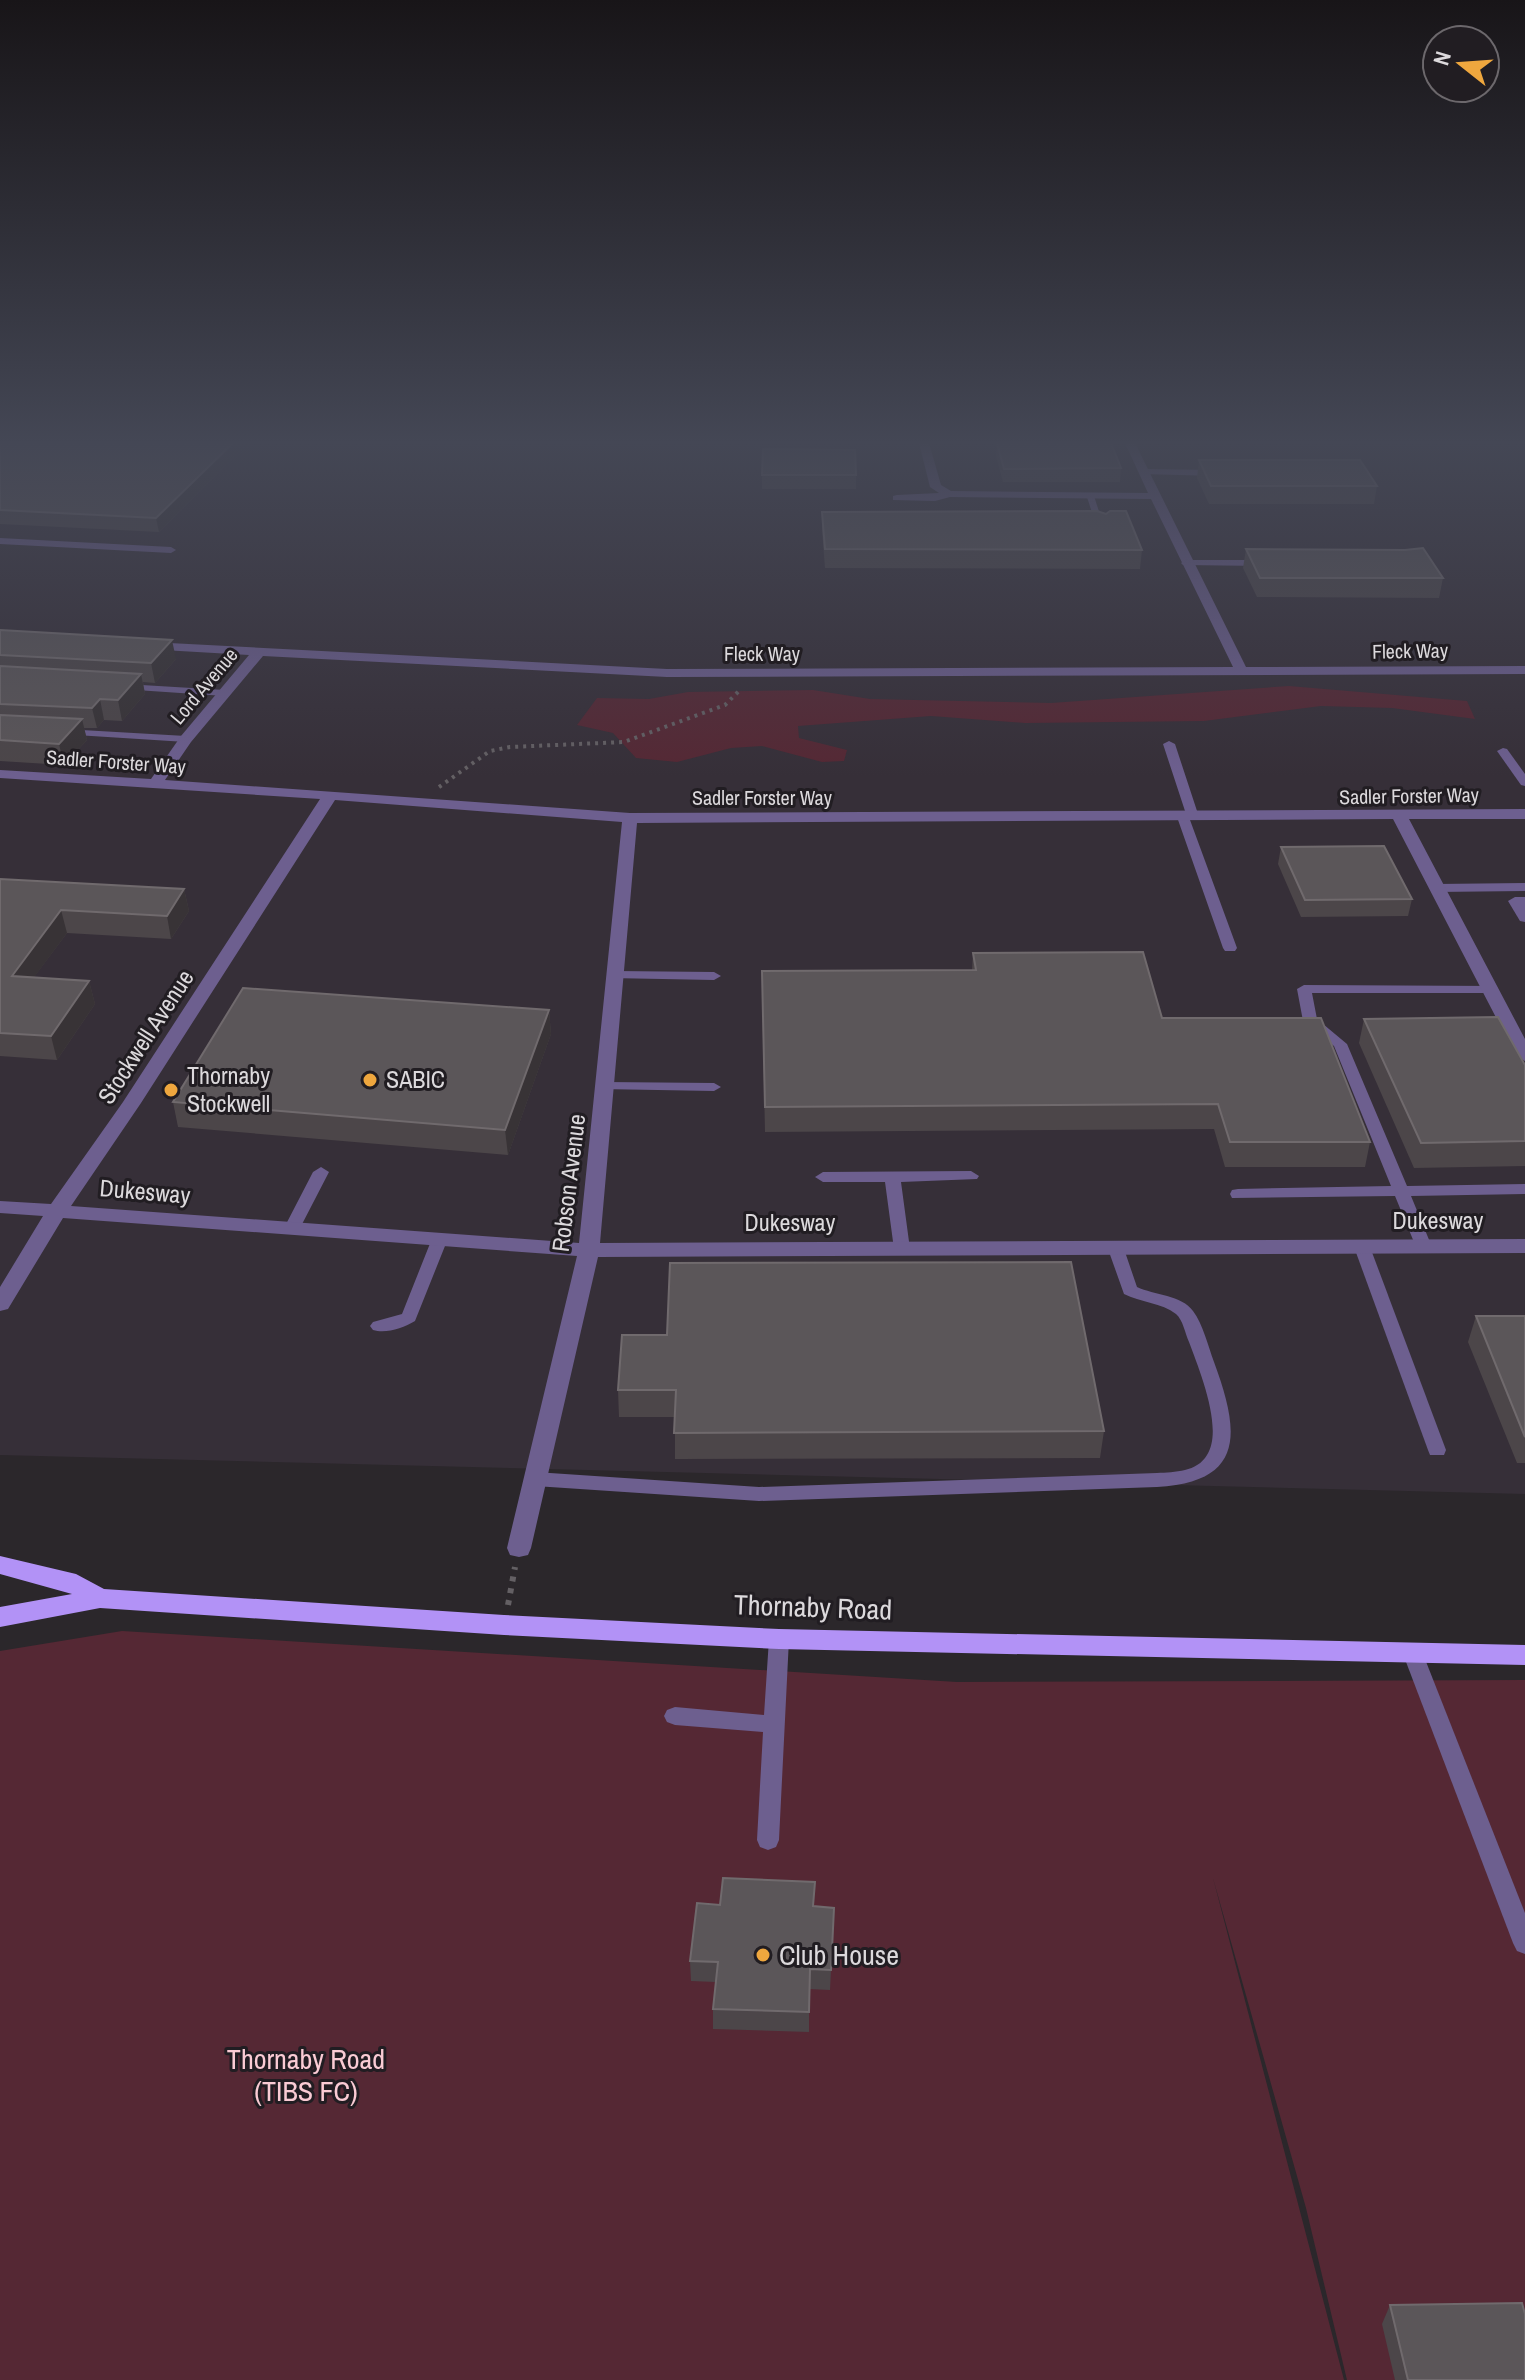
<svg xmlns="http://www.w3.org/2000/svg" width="1525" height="2380" font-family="'Archivo Narrow',sans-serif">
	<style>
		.built { fill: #362f38 }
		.green { fill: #552834 }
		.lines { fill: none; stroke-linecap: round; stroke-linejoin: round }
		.path-far1 { stroke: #646064; stroke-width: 4; stroke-dasharray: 3 5; stroke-linecap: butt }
		.path { stroke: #646064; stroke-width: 6; stroke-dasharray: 5 7; stroke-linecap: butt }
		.lane { fill: #6d5f8f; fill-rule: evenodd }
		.street { fill: #6d5f8f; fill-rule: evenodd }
		.primary { fill: #b292f6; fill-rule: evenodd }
		.wall { fill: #4c4649 }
		.shaded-wall { fill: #383336 }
		.building { fill: #5b5659; stroke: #706a6d; stroke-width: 2 }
		.poi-dot { fill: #efa73e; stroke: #211d22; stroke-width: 3 }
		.labels { text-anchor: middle; stroke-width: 6; stroke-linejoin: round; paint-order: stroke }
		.far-street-label { font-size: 20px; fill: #dcd9dc; stroke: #211d22 }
		.street-label { font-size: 24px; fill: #dcd9dc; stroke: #211d22 }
		.poi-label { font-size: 24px; fill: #dcd9dc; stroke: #211d22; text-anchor: start }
		.near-street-label { font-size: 28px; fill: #dcd9dc; stroke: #211d22 }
		.near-poi-label { font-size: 28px; fill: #dcd9dc; stroke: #211d22; text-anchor: start }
		.near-park-label { font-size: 28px; fill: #facbd4; stroke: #211d22 }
	</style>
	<rect width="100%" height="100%" fill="#2b272b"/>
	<polygon class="built" points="0,443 1519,443 1525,449 1525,1494 0,1455"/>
	<g class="green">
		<polygon points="1289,686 1467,701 1475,719 1392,708 1321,706 1204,721 1025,723 931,716 798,726 799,738 847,750 844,761 822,762 762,746 731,748 677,762 636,758 613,733 577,725 597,698 649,699 688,692 813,690 870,699 1051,703"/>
		<polygon points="122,1631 957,1682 1525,1680 1525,2380 1347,2380 1306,2208 1213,1878 1344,2380 0,2380 0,1651"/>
	</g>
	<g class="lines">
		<polyline class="path-far1" points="439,787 490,751 510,747 624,742 725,705 740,690"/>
		<polyline class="path" points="508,1605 515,1567"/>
		<g class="lane">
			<polygon points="1144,469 1218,470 1222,473 1218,476 1141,474 1140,472"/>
			<polygon points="1086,494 1094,496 1105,530 1097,528"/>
			<polygon points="0,538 171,547 176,550 171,553 0,544"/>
			<polygon points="1186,560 1264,560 1269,563 1264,566 1183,565 1181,563"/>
			<polygon points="125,684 225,690 231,693 225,696 121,689 120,687"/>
			<polygon points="64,729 186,736 192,739 186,742 60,734 58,732"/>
			<polygon points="1169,741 1175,744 1199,817 1190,820 1237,948 1235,951 1225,951 1223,948 1177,817 1186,814 1163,744"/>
			<polygon points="1503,748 1507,749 1525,774 1525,786 1521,785 1497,751"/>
			<polygon points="1525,883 1525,891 1436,892 1430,888 1436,884"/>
			<polygon points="1515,897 1525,897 1525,922 1520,921 1508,901"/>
			<polygon points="615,971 714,972 721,976 714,980 610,978 608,975 610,972"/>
			<polygon points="1304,985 1496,986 1498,989 1496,992 1491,993 1312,993 1317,1019 1347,1044 1407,1186 1525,1184 1525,1194 1411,1196 1432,1247 1424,1252 1416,1247 1395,1196 1232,1198 1230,1194 1232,1190 1238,1189 1391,1186 1334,1046 1303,1021 1297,989"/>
			<polygon points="605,1082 714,1083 721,1087 714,1091 600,1089 598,1086"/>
			<polygon points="321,1167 329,1172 299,1230 297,1234 285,1234 283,1230 313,1172"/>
			<polygon points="971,1171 979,1176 977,1179 901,1182 910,1249 902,1254 894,1249 885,1182 823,1182 815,1177 823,1172"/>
			<path d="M439,1236l8,5 -32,80c-12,7 -29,13 -42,9l-3,-4 3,-4 29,-8 29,-73z"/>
			<polygon points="1362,1242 1370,1247 1446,1450 1444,1455 1430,1455 1428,1450 1354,1247"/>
			<path d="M1116,1244l8,5 13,38c17,8 45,8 56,24 10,13 15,35 21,51 25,68 33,120 -57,125l-398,14 -224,-15 -7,-2 -2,-5 2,-5 7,-2 224,15 398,-14c18,-1 40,-1 50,-18 17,-26 -8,-86 -18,-113 -4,-9 -6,-22 -13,-28 -14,-11 -36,-12 -52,-20l-16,-45z"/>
			<polygon points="779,1631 786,1633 789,1639 779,1840 776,1847 768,1850 760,1847 757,1840 763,1732 675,1725 667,1722 664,1716 667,1710 675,1707 764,1715 769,1639 772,1633"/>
			<polygon points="1413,1646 1420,1648 1423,1654 1525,1913 1525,1954 1517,1951 1513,1943 1403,1654 1406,1648"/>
		</g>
		<path class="street" d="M919,443h10l12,42 10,6 197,2 -23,-50h10l111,224 279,-1v8l-858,3 -404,-21 -72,86 -26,38 465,33 895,-4v10h-116l116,220v22l-9,-5 -123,-237 -756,4 -37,420 925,-4v14l-927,4 -67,291 -3,7 -9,2 -9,-2 -3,-7 70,-292 -514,-38 -55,91 -8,2v-24l43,-71 -43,-3v-12l51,3 72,-102 197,-303 -320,-21v-8l151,9 30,-43 68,-81 -104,-6 -2,-3 7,-4 517,27 566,-2 -82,-168 -201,-2 -15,4 -42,-1v-4l4,-1 42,-2 -9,-6zM335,800l287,22 -43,421 -508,-37 70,-103z"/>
		<polygon class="primary" points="0,1556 76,1574 104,1589 504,1615 779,1629 1525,1645 1525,1665 779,1649 504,1635 100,1608 0,1627 0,1607 72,1594 0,1574"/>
	</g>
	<g class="wall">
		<polygon points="0,443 248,443 159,532 0,524"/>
		<polygon points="997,443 1121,468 1120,482 1003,482 996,456"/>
		<polygon points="1199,460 1377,486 1374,504 1209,504 1197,478"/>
		<rect x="762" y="475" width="94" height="14"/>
		<polygon points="822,512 1142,550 1140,569 825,568 822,530"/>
		<polygon points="1246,549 1443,578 1439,598 1257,597 1243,568"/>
		<polygon points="0,630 176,659 155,683 143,682 145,694 122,721 104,720 97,728 84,728 87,740 64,765 0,761"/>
		<polygon points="1281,847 1412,899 1408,916 1301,917 1278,864"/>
		<polygon points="0,879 184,889 189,911 171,939 67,933 34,977 89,981 95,1004 57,1060 0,1056"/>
		<polygon points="973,953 1162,1018 1370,1142 1365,1167 1225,1167 1214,1129 765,1132 762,995 972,970"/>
		<polygon points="549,1010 551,1034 508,1155 178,1127 173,1102"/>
		<polygon points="1364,1019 1525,1065 1525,1166 1414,1168 1359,1043"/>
		<polygon points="1476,1316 1525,1316 1525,1463 1517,1463 1468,1342"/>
		<polygon points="622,1335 1104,1431 1100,1458 675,1459 675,1417 619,1417 618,1390"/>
		<polygon points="720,1905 814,1906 834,1908 830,1990 809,1989 809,2032 713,2029 713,2009 716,1982 691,1981 690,1961"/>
		<polygon points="1390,2305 1525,2380 1395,2380 1382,2324"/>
	</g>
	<g class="shaded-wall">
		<polygon points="233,443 248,443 159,532 156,518"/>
		<polygon points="172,640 176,659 155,683 151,663"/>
		<polygon points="141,674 145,694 122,721 118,700"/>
		<polygon points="100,699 104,720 97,728 92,708"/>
		<polygon points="82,719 87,740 64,765 59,744"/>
		<polygon points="184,889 189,911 171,939 167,916"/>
		<polygon points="61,910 67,933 18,999 12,976"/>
		<polygon points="89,981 95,1004 57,1060 51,1036"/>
		<polygon points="549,1010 551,1034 508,1155 505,1130"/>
	</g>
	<g class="building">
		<polygon points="0,443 233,443 156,518 0,510"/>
		<polygon points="997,443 1111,443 1121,468 1004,469"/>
		<polygon points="763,449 855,450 856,475 762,475"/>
		<polygon points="1199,460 1360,460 1377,486 1211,486"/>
		<polygon points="1097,511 1106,514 1110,511 1126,511 1142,550 825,549 822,512"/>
		<polygon points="1423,548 1443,578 1260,578 1246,549 1405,550"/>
		<polygon points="0,630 172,640 151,663 0,655"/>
		<polygon points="0,666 141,674 118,700 100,699 92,708 0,704"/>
		<polygon points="0,715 82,719 59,744 0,740"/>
		<polygon points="1384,846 1412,899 1305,900 1281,847"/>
		<polygon points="0,879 184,889 167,916 61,910 12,976 89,981 51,1036 0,1033"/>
		<polygon points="1143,952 1162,1018 1321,1018 1370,1142 1230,1142 1218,1104 765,1107 762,971 976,970 973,953"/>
		<polygon points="243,988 549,1010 505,1130 173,1102"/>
		<polygon points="1498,1017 1525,1065 1525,1141 1421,1143 1364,1019"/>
		<polygon points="1071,1262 1104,1431 674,1433 676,1390 618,1390 622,1335 667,1335 670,1263"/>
		<polygon points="1476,1316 1525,1316 1525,1437"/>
		<polygon points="723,1878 815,1882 813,1906 834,1908 831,1970 810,1969 809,2012 713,2009 718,1962 690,1961 697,1903 720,1905"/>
		<polygon points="1522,2303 1525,2314 1525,2380 1408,2380 1390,2305"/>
	</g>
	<linearGradient id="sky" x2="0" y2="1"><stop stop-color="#181518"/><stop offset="0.57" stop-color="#444755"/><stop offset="1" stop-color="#444755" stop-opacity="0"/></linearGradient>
	<rect width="1525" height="776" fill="url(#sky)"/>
	<g class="poi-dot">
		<circle cx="370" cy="1080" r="8"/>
		<circle cx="171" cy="1090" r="8"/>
		<circle cx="763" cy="1955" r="8"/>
	</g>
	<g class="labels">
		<g class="far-street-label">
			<text transform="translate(1410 651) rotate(-1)" y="7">Fleck Way</text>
			<text x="762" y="661">Fleck Way</text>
			<text transform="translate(204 686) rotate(-50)" y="7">Lord Avenue</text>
			<text transform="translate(116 762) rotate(4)" y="7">Sadler Forster Way</text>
			<text transform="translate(1409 796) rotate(-1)" y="7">Sadler Forster Way</text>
			<text x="762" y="805">Sadler Forster Way</text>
		</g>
		<g class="street-label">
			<text transform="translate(146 1037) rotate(-57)" y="8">Stockwell Avenue</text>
			<text transform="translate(569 1183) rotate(-83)" y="8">Robson Avenue</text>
			<text transform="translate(145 1192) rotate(5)" y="8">Dukesway</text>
			<text x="1438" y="1229">Dukesway</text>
			<text x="790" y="1231">Dukesway</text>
		</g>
		<g class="poi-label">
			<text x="187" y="1084">Thornaby<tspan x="187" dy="28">Stockwell</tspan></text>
			<text x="386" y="1088">SABIC</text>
		</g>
		<g class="near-street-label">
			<text transform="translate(813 1607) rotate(2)" y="10">Thornaby Road</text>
		</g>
		<g class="near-poi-label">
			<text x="779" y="1965">Club House</text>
		</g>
		<g class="near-park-label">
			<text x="306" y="2069">Thornaby Road<tspan x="306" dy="32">(TIBS FC)</tspan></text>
		</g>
	</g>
	<g transform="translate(1461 64) rotate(287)"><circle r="38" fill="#211d22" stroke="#6c686c" stroke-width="2"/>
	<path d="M0-6L14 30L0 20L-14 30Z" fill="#efa73e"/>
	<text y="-12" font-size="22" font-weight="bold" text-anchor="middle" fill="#dcd9dc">N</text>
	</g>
</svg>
